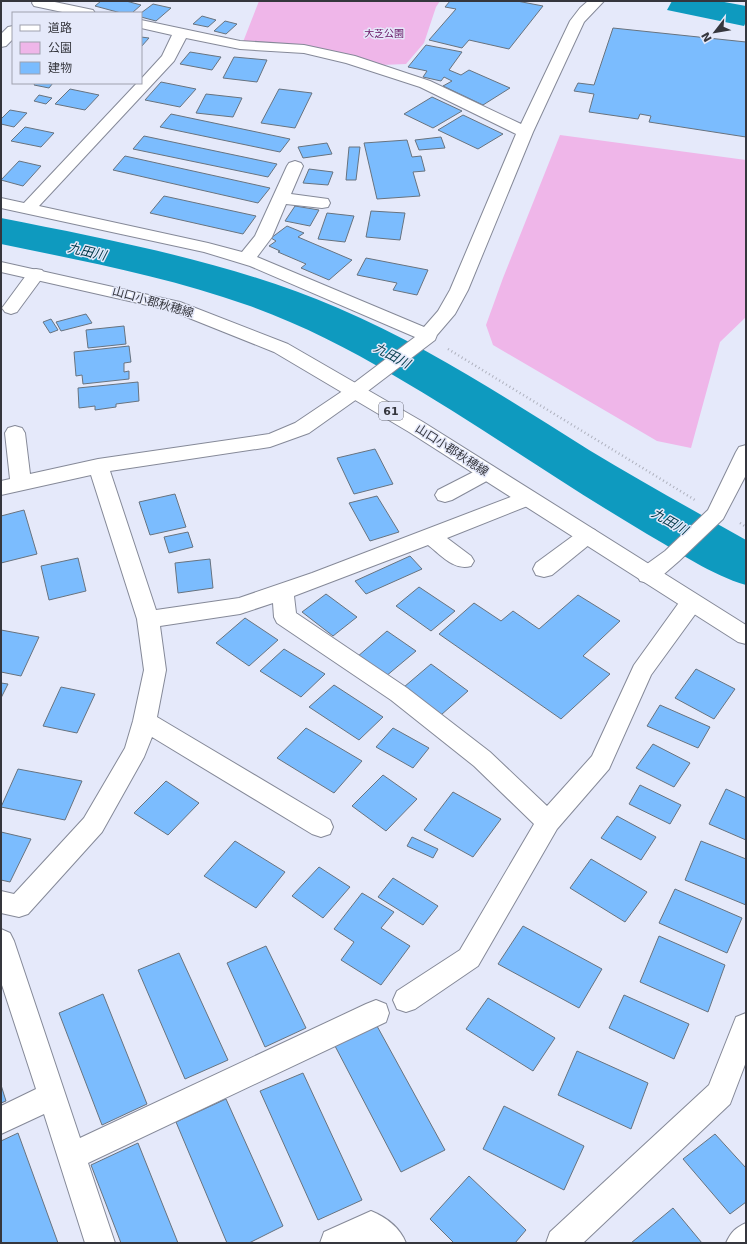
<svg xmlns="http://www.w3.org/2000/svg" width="747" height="1244" font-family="'DejaVu Sans','Noto Sans JP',sans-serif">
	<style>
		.green { fill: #efb6e9 }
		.water { fill: #0e9abf }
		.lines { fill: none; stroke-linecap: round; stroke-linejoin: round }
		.river { fill: #0e9abf; fill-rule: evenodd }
		.building { fill: #7bbcfe; stroke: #68737f }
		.minor-casing { stroke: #858998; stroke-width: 2 }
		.major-casing { stroke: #858998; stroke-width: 2 }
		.path { stroke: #aeb1be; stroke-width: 2.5; stroke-dasharray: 1 3; stroke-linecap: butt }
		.minor { fill: #fff; fill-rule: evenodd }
		.major { fill: #fff; fill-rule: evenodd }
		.labels { text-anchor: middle; stroke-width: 3; stroke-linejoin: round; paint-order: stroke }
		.far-park-label { font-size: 10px; fill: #651362; stroke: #e5e9fa }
		.shield { fill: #e5e9fa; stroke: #6a6c76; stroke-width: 1 }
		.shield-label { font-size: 11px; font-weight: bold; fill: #35363d }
		.street-label { font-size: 12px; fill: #35363d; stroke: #e5e9fa }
		.water-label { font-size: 13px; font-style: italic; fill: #033a49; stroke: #e5e9fa }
	</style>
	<rect width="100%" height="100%" fill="#e5e9fa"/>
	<g class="green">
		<polygon points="259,1 440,1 436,7 424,43 406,64 381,65 243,42"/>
		<polygon points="560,135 746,160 746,317 720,342 691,448 657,441 493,345 486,325 503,278"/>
	</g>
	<polygon class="water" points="672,1 719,1 746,6 746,22 744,26 667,10"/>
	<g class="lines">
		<path class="river" d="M1,218c111,22 233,45 337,90 89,38 170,91 251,142 51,31 104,60 157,90v45c-35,-10 -67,-33 -99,-51 -86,-51 -168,-109 -254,-159 -46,-27 -95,-52 -146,-70 -79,-28 -164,-44 -246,-61z"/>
	</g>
	<g class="building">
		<polygon points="101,1 126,1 141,5 132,13 121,13 95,6"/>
		<polygon points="450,1 517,1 543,6 509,49 469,40 462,48 429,40 456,9 445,7"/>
		<polygon points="153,4 171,8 156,21 141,17 141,13"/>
		<polygon points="202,16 216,20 208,27 193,24"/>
		<polygon points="225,21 237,24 226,34 214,31"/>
		<polygon points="613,28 746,42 746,137 649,122 651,116 640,114 638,119 589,112 594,94 574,91 578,83 594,85"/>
		<polygon points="141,37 149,38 141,47"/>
		<polygon points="426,45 462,52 449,70 461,75 469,70 510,88 483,105 443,86 452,81 444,77 441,81 423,77 427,71 408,67"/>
		<polygon points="190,52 221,57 212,70 180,64"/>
		<polygon points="234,57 267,60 257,82 223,78"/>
		<polygon points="161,82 196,89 180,107 145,100"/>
		<polygon points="35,83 53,83 49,88 34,85"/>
		<polygon points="70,89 99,95 85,110 55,104"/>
		<polygon points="279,89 312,93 295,128 261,123"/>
		<polygon points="206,94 242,98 233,117 196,113"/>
		<polygon points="39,95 52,98 46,104 34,101"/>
		<polygon points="432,97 462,111 433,128 404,114"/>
		<polygon points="10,110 27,113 14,127 1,124 1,119"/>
		<polygon points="171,114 290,139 280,152 160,127"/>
		<polygon points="463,115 503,134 478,149 438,130"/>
		<polygon points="25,127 54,133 41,147 11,141"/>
		<polygon points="144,136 277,164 268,177 133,149"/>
		<polygon points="441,137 445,148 419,150 415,140"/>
		<polygon points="407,140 412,157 421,156 425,171 413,172 420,196 377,199 364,143"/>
		<polygon points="327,143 332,154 303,158 298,147"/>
		<polygon points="349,147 360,147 356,180 346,180"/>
		<polygon points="125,156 270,188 258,203 113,170"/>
		<polygon points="19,161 41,166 23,186 1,180"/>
		<polygon points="309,169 333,172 328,185 303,183"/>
		<polygon points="164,196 256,216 243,234 150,213"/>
		<polygon points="295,206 319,210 310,226 285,221"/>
		<polygon points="371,211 405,213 400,240 366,237"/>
		<polygon points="327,213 354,216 345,242 318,239"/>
		<polygon points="287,226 304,233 298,237 352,260 329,280 301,268 306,264 278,252 280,251 269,246 276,241 271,238"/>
		<polygon points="366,258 428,270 417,295 393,290 397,283 357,275"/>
		<polygon points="86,314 92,323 61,331 56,322"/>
		<polygon points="51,319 58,330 50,333 43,322"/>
		<polygon points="124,326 126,344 88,348 86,330"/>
		<polygon points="129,346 131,362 124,363 124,372 129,371 129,379 83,384 82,375 76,376 74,352"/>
		<polygon points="138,382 139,401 116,404 116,407 95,410 95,406 79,408 78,388"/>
		<polygon points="375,449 393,484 354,494 337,458"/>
		<polygon points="175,494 186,527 150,535 139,502"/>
		<polygon points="377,496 399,532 370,541 349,503"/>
		<polygon points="24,510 37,554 1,563 1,516"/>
		<polygon points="188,532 193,547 169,553 164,537"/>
		<polygon points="410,556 422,569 366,594 355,581"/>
		<polygon points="78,558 86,591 49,600 41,566"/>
		<polygon points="210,559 213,588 178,593 175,563"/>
		<polygon points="419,587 455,611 431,631 396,606"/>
		<polygon points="326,594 357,617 333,636 302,612"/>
		<polygon points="578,595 620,621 583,656 610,674 561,719 439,634 474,603 501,621 513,611 539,629"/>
		<polygon points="245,618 278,640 249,666 216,643"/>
		<polygon points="1,630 39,637 21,676 1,672"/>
		<polygon points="387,631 416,651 385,677 357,657"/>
		<polygon points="284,649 325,674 301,697 260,671"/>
		<polygon points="431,664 468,691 441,715 404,687"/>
		<polygon points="696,669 735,689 714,719 675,698"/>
		<polygon points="1,683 8,684 1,698"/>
		<polygon points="334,685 383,717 359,740 309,707"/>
		<polygon points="61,687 95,694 77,733 43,726"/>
		<polygon points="660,705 710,727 698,748 647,726"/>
		<polygon points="306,728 362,761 334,793 277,758"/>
		<polygon points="393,728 429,748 413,768 376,747"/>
		<polygon points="653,744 690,763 674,787 636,768"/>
		<polygon points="18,769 82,781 65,820 1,807"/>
		<polygon points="383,775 417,799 386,831 352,806"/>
		<polygon points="166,781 199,803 168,835 134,813"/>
		<polygon points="640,785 681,805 670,824 629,804"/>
		<polygon points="726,789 746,798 746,840 709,824"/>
		<polygon points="453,792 501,819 473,857 424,830"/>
		<polygon points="617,816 656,837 641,860 601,838"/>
		<polygon points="1,832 31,839 10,882 1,880"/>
		<polygon points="412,837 438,849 433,858 407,846"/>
		<polygon points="235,841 285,872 256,908 204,876"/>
		<polygon points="701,841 746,859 746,905 685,880"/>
		<polygon points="591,859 647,892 625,922 570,888"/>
		<polygon points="319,867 350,887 323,918 292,896"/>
		<polygon points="393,878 438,906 423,925 378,897"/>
		<polygon points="675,889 742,918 727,953 659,923"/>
		<polygon points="362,893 394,912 381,928 410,946 381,985 341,960 354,942 334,929"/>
		<polygon points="523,926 602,969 579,1008 498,964"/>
		<polygon points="659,936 725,965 708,1012 640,982"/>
		<polygon points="266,946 306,1028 265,1047 227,963"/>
		<polygon points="179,953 228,1060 185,1079 138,970"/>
		<polygon points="103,994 147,1104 102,1125 59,1013"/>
		<polygon points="624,995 689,1024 674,1059 609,1028"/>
		<polygon points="488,998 555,1038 533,1071 466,1029"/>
		<polygon points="377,1026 445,1150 401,1172 335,1046"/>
		<polygon points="577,1051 648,1083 631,1129 558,1095"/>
		<polygon points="303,1073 362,1200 318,1220 260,1091"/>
		<polygon points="1,1085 6,1101 1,1103"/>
		<polygon points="226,1099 283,1226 249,1243 227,1243 176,1122"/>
		<polygon points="504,1106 584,1146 564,1190 483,1149"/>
		<polygon points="18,1133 58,1243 1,1243 1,1141"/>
		<polygon points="715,1134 746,1168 746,1202 730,1214 683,1159"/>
		<polygon points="138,1143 178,1243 121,1243 91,1165"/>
		<polygon points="469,1176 526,1230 515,1243 454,1243 430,1219"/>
		<polygon points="673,1208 702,1243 631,1243"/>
	</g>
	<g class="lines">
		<defs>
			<g id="minor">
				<polygon points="33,1 50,1 93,10 95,13 67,13 34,6 32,3"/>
				<path d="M588,1h16l-20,21 -51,110 -65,158 -13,24 -18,21 -2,5 -71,54 -55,39 -39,14 -160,24 46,139 83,-12 73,-25 209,-80 7,-2 7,2 3,5 -3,5 -88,35 24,18 3,5 -3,5c-17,5 -30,-11 -43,-21l-134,51 2,17 111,75 83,64 57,54 45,-50 42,-91 49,-68 8,-2 8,2 3,6 -3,6 -48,66 -42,94 -52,60 -79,137 -63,43 -9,3 -9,-3 -4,-9 4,-9 63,-41 74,-126 -60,-58 -83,-66 -114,-77 -3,-6 -1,-14 -33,11 -80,12 6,44 -9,47 173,103 3,7 -3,7 -9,3 -9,-3 -160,-97 -8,20 -42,75 -74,82 -9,3 -18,-4v-22l13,3 70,-76 41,-70 8,-27 11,-51 -7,-51 -46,-144 -90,20v-14l9,-2 -5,-46 3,-5 7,-2 7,2 3,5 5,41 68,-15 171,-25 26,-11 55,-37 65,-49 -165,-71 -46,-14 -203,-44v-10l23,5 113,-120h4v-4l21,-23 10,-21 -31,-7v-8l99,21 64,4 51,11 75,25 91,43 49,-103 10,-13zM186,38l54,11 64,4 42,10 74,24 96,47 -66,156 -12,21 -14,16 -167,-70 15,-20 14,-33 36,4 6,-1 2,-4 -2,-4 -37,-5 12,-28 -2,-3 -6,-2 -6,2 -2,3 -32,70 -13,16 -34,-9 -169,-37 135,-145z"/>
				<polygon points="13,26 13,39 6,46 1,47 1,34 8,27"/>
				<polygon points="36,269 42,270 45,274 42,278 17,312 11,314 5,312 2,308 5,304 30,270"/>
				<polygon points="746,445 746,475 723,519 679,561 656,581 648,583 640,581 637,575 640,569 665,551 708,510 736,452 739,447"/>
				<polygon points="487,465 494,467 497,472 494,477 452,500 445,502 438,500 435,495 438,490"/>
				<polygon points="588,528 595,530 598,535 595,540 552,575 544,577 536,575 533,569 536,563 581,530"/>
				<polygon points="1,929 10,933 14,941 80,1138 366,1004 376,1000 386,1004 389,1013 386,1022 88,1163 115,1243 85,1243 44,1114 1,1134 1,1106 36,1089 1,982"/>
				<polygon points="746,1013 746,1062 730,1104 583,1243 546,1243 550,1232 709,1085 736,1017"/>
				<path d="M371,1211c15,6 29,17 35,32h-86l4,-11z"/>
				<path d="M746,1223v20h-20c5,-11 9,-15 20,-20z"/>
			</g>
			<polygon id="major" points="1,262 180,302 288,344 423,422 746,625 746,644 738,642 409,432 274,352 169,310 1,272"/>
		</defs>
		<use href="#minor" class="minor-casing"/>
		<use href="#major" class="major-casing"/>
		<g class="path">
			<polyline points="448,349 695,500"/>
			<polyline points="740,523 746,527"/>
		</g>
		<use href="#minor" class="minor"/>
		<use href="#major" class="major"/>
	</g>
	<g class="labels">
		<g class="far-park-label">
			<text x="384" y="37">大芝公園</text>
		</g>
		<rect class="shield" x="379" y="402" width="24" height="18" rx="3"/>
		<g class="shield-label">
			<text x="391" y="415">61</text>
		</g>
		<g class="street-label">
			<text transform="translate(153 302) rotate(16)" y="4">山口小郡秋穂線</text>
			<text transform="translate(452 450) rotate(33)" y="4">山口小郡秋穂線</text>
		</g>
		<g class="water-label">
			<text transform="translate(87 251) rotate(13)" y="5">九田川</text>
			<text transform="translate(392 355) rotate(28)" y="5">九田川</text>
			<text transform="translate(670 521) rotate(30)" y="5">九田川</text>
		</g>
	</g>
	<rect width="747" height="1244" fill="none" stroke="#35363d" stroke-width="4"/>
	<rect x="12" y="12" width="130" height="72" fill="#e5e9fa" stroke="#9fa1ae"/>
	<rect x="20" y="25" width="20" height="6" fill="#ffffff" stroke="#9fa1ae"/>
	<text x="48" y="32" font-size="12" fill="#35363d">道路</text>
	<rect x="20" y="42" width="20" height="12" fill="#efb6e9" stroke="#9fa1ae"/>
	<text x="48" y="52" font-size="12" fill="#35363d">公園</text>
	<rect x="20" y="62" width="20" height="12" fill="#7bbcfe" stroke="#9fa1ae"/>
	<text x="48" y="72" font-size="12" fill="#35363d">建物</text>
	<g transform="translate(715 32) rotate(239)" stroke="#e5e9fa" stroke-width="3" paint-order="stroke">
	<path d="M0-3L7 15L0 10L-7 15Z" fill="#35363d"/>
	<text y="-6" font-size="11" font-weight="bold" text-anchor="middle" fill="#35363d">N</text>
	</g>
</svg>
